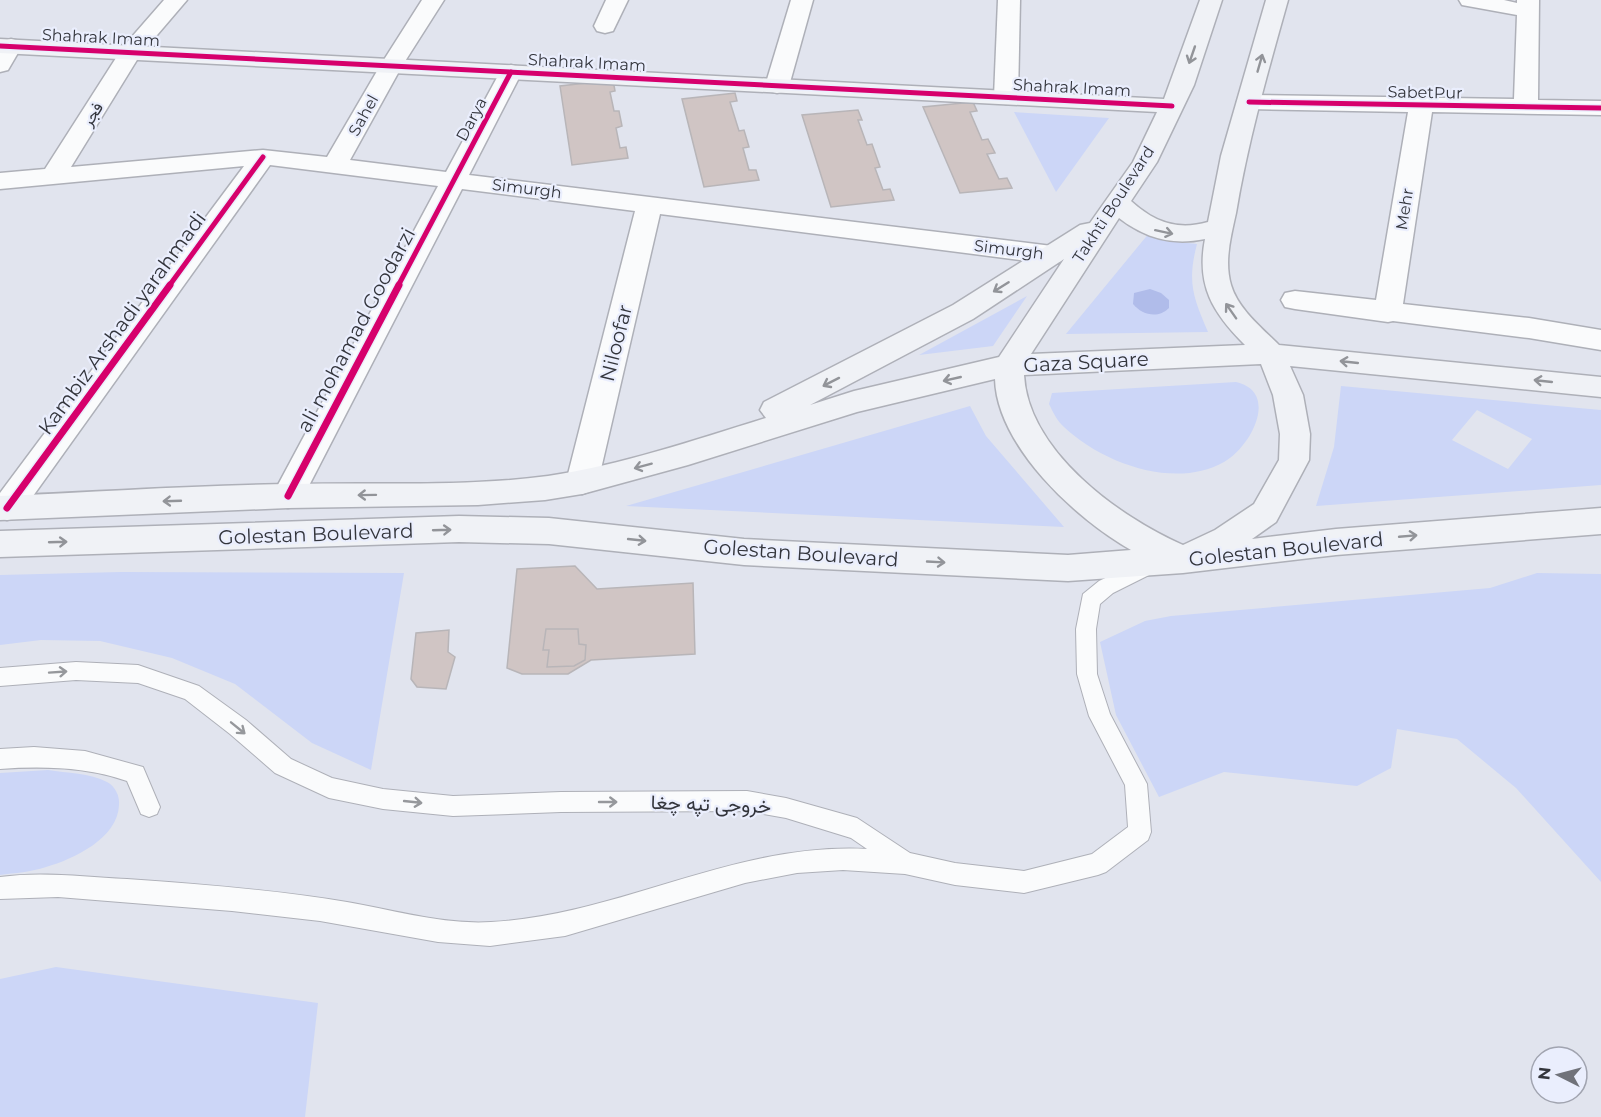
<svg xmlns="http://www.w3.org/2000/svg" width="1601" height="1117" font-family="Montserrat,Vazirmatn,sans-serif">
	<style>
		.green { fill: #ccd6f7; fill-rule: evenodd }
		.water { fill: #b0bcea }
		.building { fill: #d0c5c4; stroke: #b8b5b8; stroke-width: 1.5 }
		.lines { fill: none; stroke-linecap: round; stroke-linejoin: round }
		.lane-casing { stroke: #aeb0b8; stroke-width: 2 }
		.street-casing { stroke: #aeb0b8; stroke-width: 3 }
		.secondary-casing { stroke: #aeb0b8; stroke-width: 3 }
		.lane { fill: #fafbfc; fill-rule: evenodd }
		.street { fill: #fafbfc; fill-rule: evenodd }
		.secondary { fill: #f0f2f6; fill-rule: evenodd }
		.cycleway-far1-casing { stroke: #eaeefd; stroke-width: 8 }
		.cycleway-casing { stroke: #eaeefd; stroke-width: 10 }
		.cycleway-far1 { stroke: #d6006c; stroke-width: 5 }
		.cycleway { stroke: #d6006c; stroke-width: 7 }
		.oneway { stroke: #929499 }
		.oneway2 { stroke: #96989c }
		.labels { text-anchor: middle; stroke-width: 4.5; stroke-linejoin: round; paint-order: stroke }
		.far-street-label { font-size: 16px; fill: #33353c; stroke: #eaeefd }
		.street-label { font-size: 20px; fill: #33353c; stroke: #eaeefd }
	</style>
	<rect width="100%" height="100%" fill="#e1e4ee"/>
	<g class="green">
		<polygon points="1014,112 1109,118 1056,192"/>
		<path d="M1150,232l20,9 27,3c-10,38 -4,53 11,88l-142,2z"/>
		<polygon points="1027,296 993,346 919,355"/>
		<path d="M1236,382c44,10 15,65 -12,80 -49,28 -122,1 -160,-35 -7,-6 -11,-15 -15,-23l3,-11z"/>
		<path d="M1341,386l260,24v75l-285,21 18,-59zM1477,410l55,29 -24,30 -56,-29z"/>
		<polygon points="970,406 986,436 1064,527 626,506"/>
		<polygon points="121,572 404,573 371,770 312,743 235,684 172,658 100,641 41,640 0,645 0,575"/>
		<polygon points="1537,573 1601,574 1601,882 1516,788 1457,739 1397,729 1391,768 1357,786 1224,772 1159,797 1116,715 1100,642 1145,621 1171,616 1490,588"/>
		<path d="M48,770c19,3 42,3 59,12 8,4 13,14 12,23 -1,33 -45,54 -73,62 -15,5 -31,6 -46,8v-102z"/>
		<polygon points="56,967 318,1003 305,1117 0,1117 0,979"/>
	</g>
	<path class="water" d="M1150,289l11,4 8,7v8c-11,11 -27,7 -36,-4l1,-11z"/>
	<g class="building">
		<polygon points="613,80 615,91 610,92 614,111 619,111 622,126 616,128 620,148 626,147 628,158 572,165 560,86"/>
		<polygon points="735,93 737,101 730,102 739,131 744,130 749,147 743,148 749,170 756,170 759,180 704,187 682,99"/>
		<polygon points="973,102 977,111 970,112 982,140 988,139 995,153 987,154 999,179 1007,178 1012,188 960,193 923,107"/>
		<polygon points="858,110 862,120 858,120 867,145 872,144 880,167 875,168 883,190 890,189 894,200 831,207 802,115"/>
		<polygon points="575,566 597,589 693,583 695,654 591,660 568,674 522,674 507,668 517,569"/>
		<polygon points="546,629 578,629 579,644 586,645 585,660 574,666 547,667 549,650 543,650"/>
		<polygon points="449,630 448,652 455,657 446,689 417,687 411,679 416,633"/>
	</g>
	<g class="lines">
		<defs>
			<g id="lane">
				<path d="M1150,557l7,2 3,6 -3,6 -44,22 -13,11 -4,25 1,45 13,40 37,70 4,48 -3,8 -42,32 -8,3 -74,18 -69,-8 -50,-11 -62,-4 -46,3 -52,10 -180,53 -75,10 -52,-4 -118,-21 -88,-10 -174,-14 -58,2v-22c42,-6 84,0 127,2 73,5 147,11 220,23 47,8 96,23 144,20 130,-7 243,-80 376,-73l-16,-11 -65,-20 -39,-7 -186,1 -108,4 -70,-7 -54,-11 -54,-25 -45,-39 -45,-35 -47,-16 -62,-3 -76,6v-18l76,-6 62,3 61,21 47,34 45,39 41,19 51,11 70,7 108,-4 186,-1 39,7 71,20 53,35 45,10 69,8 68,-17 36,-27 -3,-42 -36,-69 -12,-42 -1,-45 7,-35 16,-13z"/>
				<path d="M34,747l51,4 58,16 17,40 -3,7 -8,3 -8,-3 -14,-33c-41,-14 -84,-15 -127,-12v-20z"/>
			</g>
			<g id="street">
				<polygon points="164,0 187,0 140,55 71,167 263,150 327,157 380,66 422,0 444,0 402,66 350,160 446,172 500,72 503,67 511,65 519,67 522,72 469,175 1052,246 1061,249 1065,255 1061,261 1052,264 660,214 598,482 593,490 582,494 571,490 566,482 635,211 462,189 299,505 288,508 277,505 272,496 438,186 270,165 18,517 7,520 0,518 0,493 244,166 0,189 0,173 45,169 123,47"/>
				<polygon points="606,0 628,0 613,31 605,33 597,31 594,26"/>
				<polygon points="791,0 813,0 789,86 785,91 777,93 769,91 765,86"/>
				<polygon points="998,0 1020,0 1018,97 1014,102 1006,104 998,102 994,97"/>
				<polygon points="1459,0 1504,0 1517,3 1517,0 1539,0 1538,100 1601,101 1601,115 1432,112 1403,304 1529,318 1601,330 1601,350 1529,338 1393,321 1388,322 1295,309 1285,307 1281,300 1285,293 1295,291 1376,300 1408,112 1249,109 1241,107 1237,102 1241,97 1249,95 1514,99 1517,15 1462,5"/>
				<polygon points="11,39 19,41 22,46 8,70 0,72 0,46 3,41"/>
			</g>
			<path id="secondary" d="M1200,0h22l-28,85 -37,77 -26,39c23,21 46,30 77,21l13,-66 45,-156h22c-20,71 -40,141 -52,213 -5,23 -12,48 -5,72 7,24 31,43 48,60l322,32v20l-311,-31 13,29 7,39 -1,26 -33,62 -24,17 84,-10 265,-21v26l-265,21 -153,18 -115,8 -324,-16 -195,-21 -90,-2 -459,15v-26l459,-15 90,2 195,21 324,16 63,-5c-55,-31 -134,-104 -136,-171l-138,33 -169,53 -106,29 -37,6 -67,5 -190,3 -288,12v-24c98,-4 196,-11 294,-12 83,-2 172,3 254,-8 74,-11 147,-36 218,-58l-6,-8 4,-8 189,-97 127,-80 10,-2 43,-61 24,-50 -1157,-59v-14l1164,60zM1119,218c26,20 53,28 86,21 -9,47 8,74 40,106l-214,9zM1064,259l-65,98 -145,34 -44,14 163,-86zM1261,364l12,31 7,39 -1,26 -25,44 -39,26 -32,15c-64,-28 -155,-94 -159,-170z"/>
		</defs>
		<use href="#lane" class="lane-casing"/>
		<use href="#street" class="street-casing"/>
		<use href="#secondary" class="secondary-casing"/>
		<use href="#lane" class="lane"/>
		<use href="#street" class="street"/>
		<use href="#secondary" class="secondary"/>
		<defs>
			<g id="cycleway-far1">
				<polyline points="0,46 1172,106"/>
				<polyline points="1249,102 1601,108"/>
				<polyline points="169,286 263,157"/>
				<polyline points="398,286 511,72"/>
			</g>
			<g id="cycleway">
				<polyline points="288,496 399,285"/>
				<polyline points="7,508 170,285"/>
			</g>
		</defs>
		<use href="#cycleway-far1" class="cycleway-far1-casing"/>
		<use href="#cycleway" class="cycleway-casing"/>
		<use href="#cycleway-far1" class="cycleway-far1"/>
		<use href="#cycleway" class="cycleway"/>
	</g>
	<defs><path id="oneway-shaft" d="M-6 0H5M1.5-3L5.5 0L1.5 3" fill="none" stroke-width="1.6" stroke-linecap="round" stroke-linejoin="round" transform="scale(1.5)"/></defs>
	<g class="oneway">
		<use href="#oneway-shaft" transform="translate(1192 55) rotate(109)"/>
		<use href="#oneway-shaft" transform="translate(1260 63) rotate(-74)"/>
		<use href="#oneway-shaft" transform="translate(1164 232) rotate(12)"/>
		<use href="#oneway-shaft" transform="translate(1001 287) rotate(148)"/>
		<use href="#oneway-shaft" transform="translate(1231 311) rotate(-125)"/>
		<use href="#oneway-shaft" transform="translate(1349 362) rotate(-174)"/>
		<use href="#oneway-shaft" transform="translate(952 379) rotate(167)"/>
		<use href="#oneway-shaft" transform="translate(1543 381) rotate(-174)"/>
		<use href="#oneway-shaft" transform="translate(831 382) rotate(153)"/>
		<use href="#oneway-shaft" transform="translate(643 466) rotate(165)"/>
		<use href="#oneway-shaft" transform="translate(367 495) rotate(179)"/>
		<use href="#oneway-shaft" transform="translate(172 501) rotate(178)"/>
		<use href="#oneway-shaft" transform="translate(442 530) rotate(-2)"/>
		<use href="#oneway-shaft" transform="translate(1408 536) rotate(-5)"/>
		<use href="#oneway-shaft" transform="translate(637 540) rotate(6)"/>
		<use href="#oneway-shaft" transform="translate(58 542) rotate(-2)"/>
		<use href="#oneway-shaft" transform="translate(936 562) rotate(3)"/>
	</g>
	<g class="oneway2">
		<use href="#oneway-shaft" transform="translate(58 672) rotate(-4)"/>
		<use href="#oneway-shaft" transform="translate(238 728) rotate(39)"/>
		<use href="#oneway-shaft" transform="translate(413 802) rotate(6)"/>
		<use href="#oneway-shaft" transform="translate(608 802)"/>
	</g>
	<g class="labels">
		<g class="far-street-label">
			<text transform="translate(101 37) rotate(3)" y="6">Shahrak Imam</text>
			<text transform="translate(587 62) rotate(3)" y="6">Shahrak Imam</text>
			<text transform="translate(1072 87) rotate(3)" y="6">Shahrak Imam</text>
			<text transform="translate(1425 92) rotate(1)" y="6">SabetPur</text>
			<text transform="translate(92 114) rotate(-58)" y="6">فجر</text>
			<text transform="translate(363 115) rotate(-61)" y="6">Sahel</text>
			<text transform="translate(471 119) rotate(-62)" y="6">Darya</text>
			<text transform="translate(527 188) rotate(7)" y="6">Simurgh</text>
			<text transform="translate(1113 204) rotate(-57)" y="6">Takhti Boulevard</text>
			<text transform="translate(1404 209) rotate(-81)" y="6">Mehr</text>
			<text transform="translate(1009 249) rotate(7)" y="6">Simurgh</text>
		</g>
		<g class="street-label">
			<text transform="translate(122 323) rotate(-54)" y="7">Kambiz Arshadi yarahmadi</text>
			<text transform="translate(356 330) rotate(-62)" y="7">ali mohamad Goodarzi</text>
			<text transform="translate(616 343) rotate(-76)" y="7">Niloofar</text>
			<text transform="translate(1086 362) rotate(-3)" y="7">Gaza Square</text>
			<text transform="translate(316 534) rotate(-2)" y="7">Golestan Boulevard</text>
			<text transform="translate(1286 549) rotate(-6)" y="7">Golestan Boulevard</text>
			<text transform="translate(801 553) rotate(4)" y="7">Golestan Boulevard</text>
			<text transform="translate(711 804) rotate(2)" y="7">خروجی تپه چغا</text>
		</g>
	</g>
	<g transform="translate(1559 1075) rotate(276)"><circle r="28" fill="#eaeefd" stroke="#a1a4b0" stroke-width="1.5"/>
	<path d="M0-4.5L10 22L0 15L-10 22Z" fill="#70727a"/>
	<text y="-9" font-size="16" font-weight="bold" text-anchor="middle" fill="#33353c">N</text>
	</g>
</svg>
